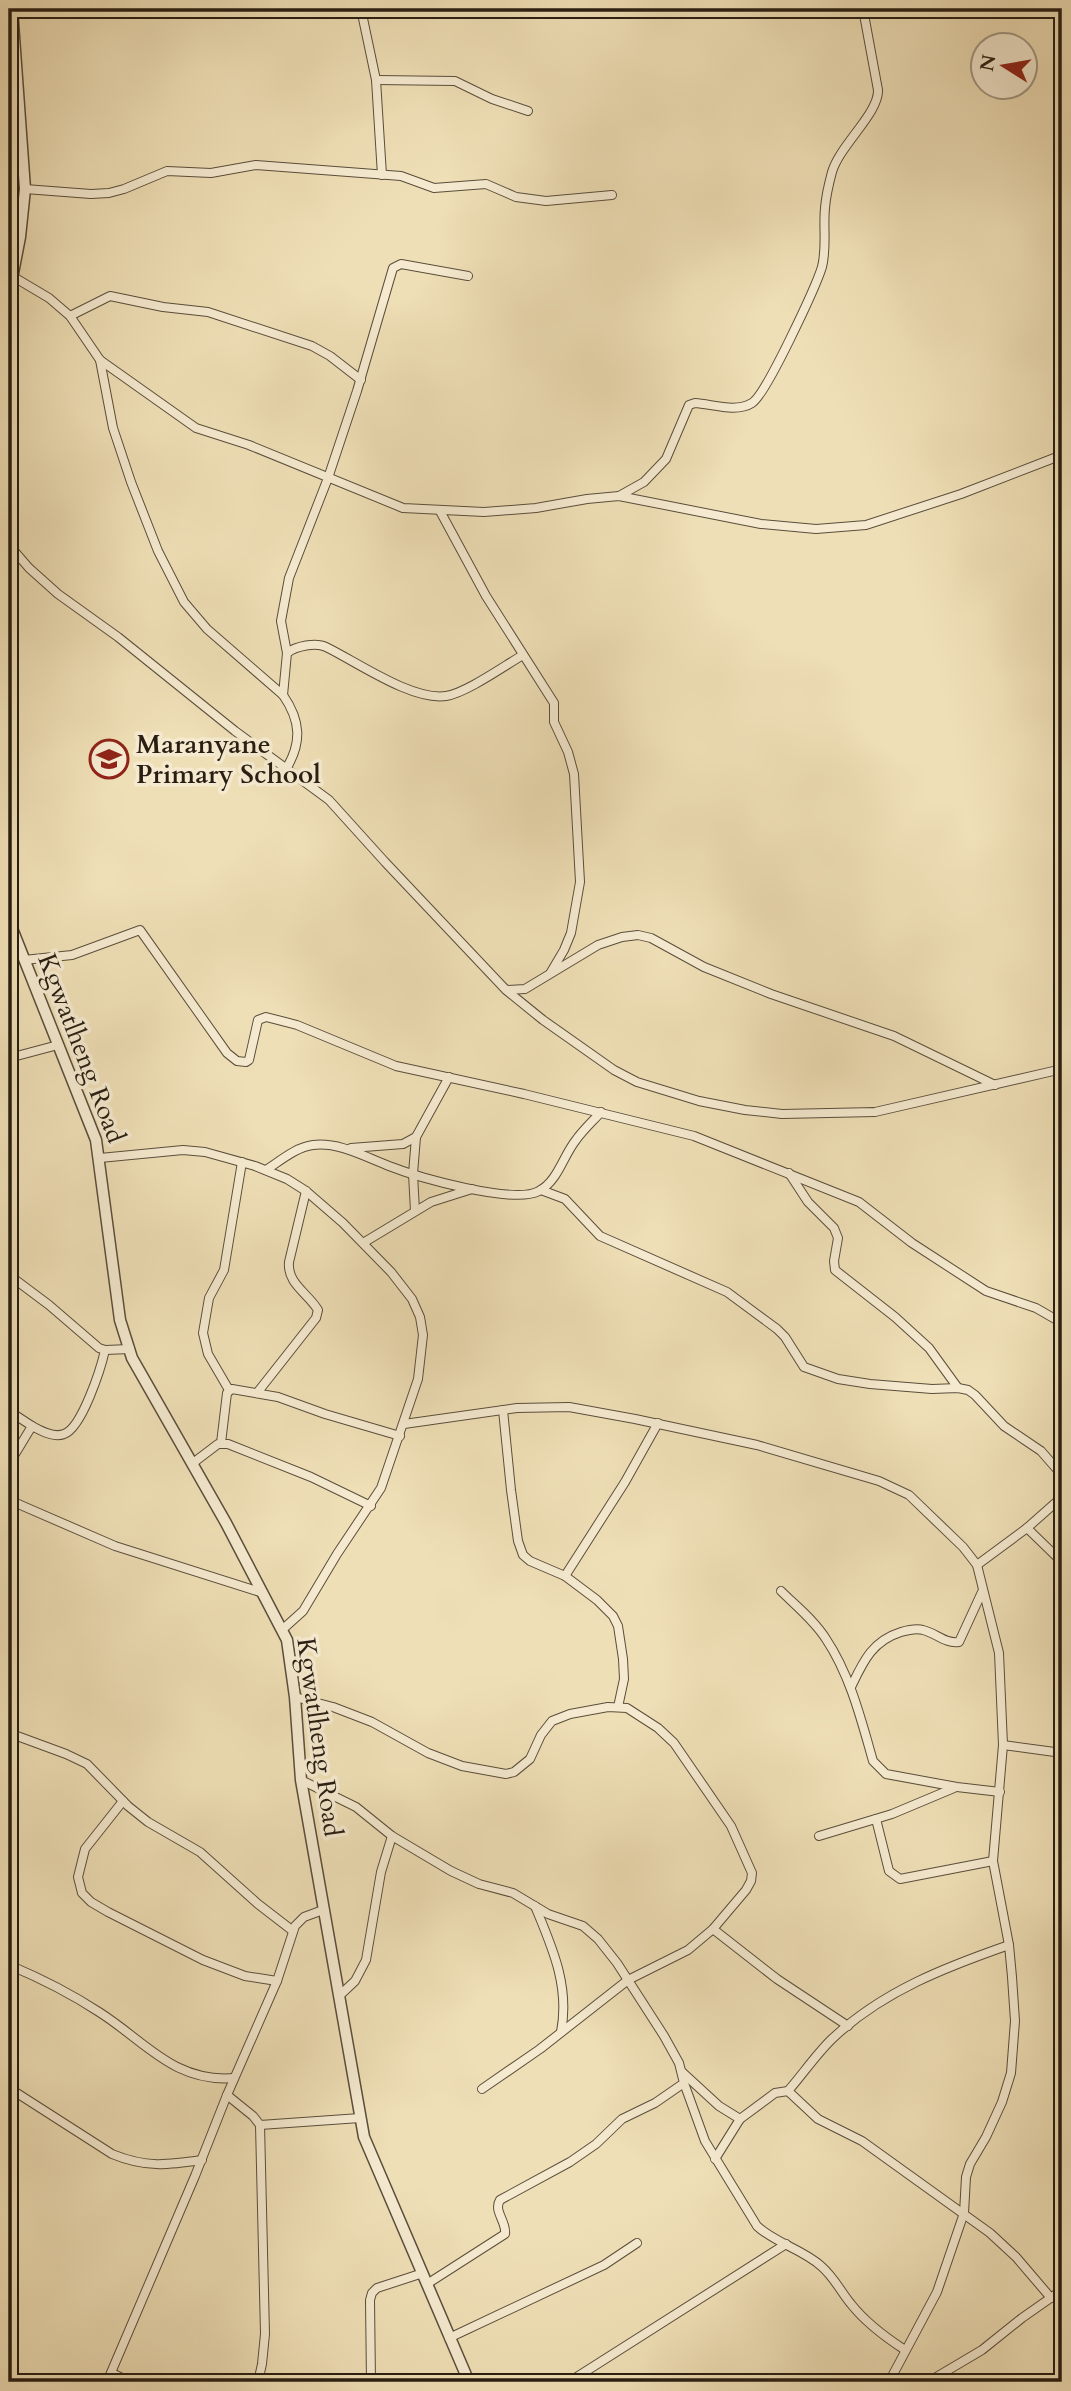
<svg xmlns="http://www.w3.org/2000/svg" width="1071" height="2391" font-family="Cardo,serif">
	<style>
		.lines { fill: none; stroke-linecap: round; stroke-linejoin: round }
		.minor-casing { stroke: #5a4e3b; stroke-width: 10 }
		.tertiary-casing { stroke: #5a4e3b; stroke-width: 13 }
		.minor { stroke: #f5ead0; stroke-width: 8 }
		.tertiary { stroke: #f5ead0; stroke-width: 10 }
		.labels { text-anchor: middle; stroke-width: 7; stroke-linejoin: round; paint-order: stroke }
		.poi-label { font-size: 26px; font-weight: bold; fill: #281e12; stroke: #f5ead0; text-anchor: start }
		.street-label { font-size: 26px; fill: #281e12; stroke: #f5ead0 }
	</style>
	<rect width="100%" height="100%" fill="#efdfb6"/>
	<filter id="stains"><feTurbulence type="fractalNoise" baseFrequency=".00286" numOctaves="4"/><feColorMatrix values="0 0 0 0 .2 0 0 0 0 .09 0 0 0 0 .02 0 0 0 .5 -.17"/></filter>
	<radialGradient id="worn" r=".72"><stop offset=".6" stop-color="#630" stop-opacity="0"/><stop offset="1" stop-color="#630" stop-opacity=".3"/></radialGradient>
	<g class="lines">
		<defs>
			<g id="minor">
				<polyline points="361,9 376,80 382,175"/>
				<polyline points="376,80 455,81 492,99 528,111"/>
				<polyline points="25,189 91,194 109,193 124,189 167,171 211,173 256,165 401,176 434,188 486,184 516,197 546,201 612,195"/>
				<polyline points="12,276 49,298 70,316 100,360 196,428 249,445 403,508 484,512 536,508 587,499 619,496 761,524 816,529 866,525 961,494 1062,455"/>
				<polyline points="70,316 110,296 163,307 208,312 312,346 330,356 361,380"/>
				<path d="M100,360l13,68 18,54 27,69 26,51 23,27 76,66c18,26 19,48 3,74"/>
				<path d="M619,496l25,-14 22,-23 23,-54 6,-2c17,1 41,10 57,0 14,-8 64,-117 70,-136 5,-20 1,-39 3,-59 1,-12 4,-25 7,-36 8,-27 47,-59 46,-82l-15,-81"/>
				<polyline points="440,511 486,596 554,703 554,722 568,752 574,774 580,882 571,933 564,950 551,972"/>
				<polyline points="9,545 29,568 58,594 118,637 235,731 329,800 385,862 506,990 543,1020 614,1070 637,1082 699,1101 745,1110 782,1114 875,1112 1062,1069"/>
				<polyline points="287,653 281,621 289,578 328,478 357,391 393,268 401,264 468,276"/>
				<path d="M283,695l4,-42c9,-7 29,-11 39,-6 31,15 86,54 120,49 20,-3 58,-30 77,-41"/>
				<polyline points="24,960 72,955 140,930 227,1053 237,1061 246,1062 249,1060 258,1020 266,1017 297,1025 396,1066 524,1094 694,1136 859,1202 912,1243 986,1291 1036,1308 1062,1323"/>
				<polyline points="507,990 525,989 598,945 622,937 638,935 651,938 704,967 771,994 894,1036 995,1085"/>
				<polyline points="9,1058 58,1045"/>
				<polyline points="351,1148 403,1144 416,1137"/>
				<polyline points="100,1158 183,1150 205,1152 255,1166 287,1179 306,1191 343,1223 391,1272 412,1299 420,1317 423,1335 418,1379 381,1488 337,1554 303,1611 283,1629"/>
				<path d="M266,1170c14,-9 30,-23 47,-25 27,-3 52,12 76,21 28,11 125,39 150,25 19,-10 24,-35 37,-51 7,-10 17,-19 25,-28"/>
				<polyline points="789,1173 808,1202 834,1228 838,1238 834,1261 835,1270 895,1317 929,1348 958,1388"/>
				<polyline points="541,1190 565,1199 600,1236 727,1292 777,1329 785,1337 804,1367 838,1379 870,1384 932,1389 958,1388 968,1390 975,1395 1004,1426 1041,1451 1062,1475"/>
				<polyline points="415,1211 413,1174 416,1137 449,1077"/>
				<polyline points="363,1243 431,1202 472,1189"/>
				<polyline points="9,1275 49,1305 99,1348 105,1350 130,1349"/>
				<polyline points="229,1390 208,1354 203,1333 209,1298 224,1270 242,1162"/>
				<path d="M257,1393l59,-75 2,-8c-10,-17 -31,-26 -29,-48l17,-71"/>
				<polyline points="503,1410 511,1490 518,1541 523,1555 530,1561 565,1576 597,1600 613,1616 618,1626 623,1659 624,1679 618,1707"/>
				<polyline points="9,1411 32,1426"/>
				<polyline points="404,1424 517,1408 569,1407 635,1419 757,1445 879,1481 909,1495 963,1547 977,1565 999,1653 1003,1745 993,1861 1009,1945 1012,1977 1015,2021 1011,2073 1002,2102 986,2137 970,2164 966,2177 964,2213 937,2292 889,2382"/>
				<polyline points="221,1443 227,1393 232,1389 278,1397 325,1414 400,1436"/>
				<polyline points="193,1463 218,1444 228,1444 311,1477 371,1506"/>
				<path d="M9,1464l23,-38c9,5 22,12 32,8 18,-6 37,-66 41,-84"/>
				<polyline points="9,1500 115,1546 263,1593"/>
				<polyline points="1027,1528 1062,1562"/>
				<polyline points="977,1565 1027,1528 1062,1497"/>
				<polyline points="565,1576 625,1482 658,1423"/>
				<path d="M781,1591c15,15 33,29 45,48 24,36 35,80 47,122l13,13 71,13 43,5"/>
				<path d="M851,1687c12,-25 21,-46 50,-55 7,-2 15,-4 22,-2 13,3 22,14 36,12l23,-50"/>
				<polyline points="295,1697 333,1707 372,1722 428,1753 462,1766 506,1774 514,1772 530,1759 541,1735 552,1721 570,1714 608,1707 627,1708 658,1728 674,1743 731,1826 752,1873 751,1881 746,1890 713,1929 688,1950 628,1980 540,2049 482,2089"/>
				<polyline points="9,1733 66,1754 87,1764 128,1806 148,1822 200,1852 258,1904 293,1931"/>
				<polyline points="1003,1745 1062,1753"/>
				<path d="M301,1780l55,27 36,29 59,35 28,13 34,9 35,21 35,12 15,13 19,24 47,73 15,27 5,20 -29,20 -33,16 -26,25 -26,18 -70,38c-7,11 7,22 5,34l-78,50"/>
				<polyline points="123,1801 85,1849 78,1877 82,1893 91,1902 108,1912 203,1960 245,1976 277,1981"/>
				<polyline points="876,1819 889,1871 900,1879 993,1861"/>
				<polyline points="819,1836 892,1814 954,1788"/>
				<path d="M535,1906c17,41 35,80 26,126"/>
				<polyline points="713,1929 777,1979 848,2026"/>
				<path d="M9,1965c31,13 61,28 90,47 46,29 75,71 135,66"/>
				<polyline points="339,1996 355,1981 366,1960 381,1872 392,1836"/>
				<polyline points="682,2072 719,2106 740,2119 775,2093 788,2091 818,2119 862,2141 990,2233 1016,2257 1051,2298"/>
				<path d="M684,2083l21,58 52,85c18,17 45,23 64,40 13,11 20,26 30,38 15,19 34,33 54,46"/>
				<path d="M9,2088l103,66c34,14 55,11 90,6"/>
				<path d="M788,2091c15,-17 29,-38 45,-53 50,-47 113,-71 176,-93"/>
				<polyline points="227,2095 253,2116 260,2125 265,2334 262,2364 258,2382"/>
				<polyline points="260,2125 360,2118"/>
				<polyline points="715,2159 740,2119"/>
				<polyline points="449,2338 604,2265 637,2243"/>
				<polyline points="112,2373 130,2382"/>
				<polyline points="9,2381 10,2382"/>
				<polyline points="107,2382 195,2176 227,2095 277,1981 295,1926 304,1917 323,1910"/>
				<polyline points="371,2382 370,2300 372,2293 377,2288 423,2273"/>
				<polyline points="569,2382 786,2244"/>
				<polyline points="928,2382 982,2350 1022,2318 1062,2290"/>
			</g>
			<g id="tertiary">
				<polyline points="9,294 20,237 25,189 12,9"/>
				<polyline points="9,921 96,1140 120,1320 132,1358 226,1523 287,1640 295,1697 301,1780 364,2137 469,2382"/>
			</g>
		</defs>
		<use href="#minor" class="minor-casing"/>
		<use href="#tertiary" class="tertiary-casing"/>
		<use href="#minor" class="minor"/>
		<use href="#tertiary" class="tertiary"/>
	</g>
	<defs>
		<symbol id="school-ring" viewBox="-11 -11 22 22"><circle r="9.5" fill="#f5ead0" stroke="#8f2418" stroke-width="1.5"/><path d="M0-5L7-2L0 1L-7-2ZM-4 1L0 2.5L4 1V4Q0 6-4 4Z" fill="#8f2418"/></symbol>
	</defs>
	<g fill-rule="evenodd">
		<use href="#school-ring" x="87" y="737" width="44" height="44"/>
	</g>
	<g class="labels">
		<g class="poi-label">
			<text x="136" y="753">Maranyane<tspan x="136" dy="30">Primary School</tspan></text>
		</g>
		<g class="street-label">
			<text transform="translate(82 1048) rotate(69)" y="9">Kgwatlheng Road</text>
			<text transform="translate(320 1737) rotate(82)" y="9">Kgwatlheng Road</text>
		</g>
	</g>
	<rect width="1071" height="2391" fill="none" stroke="#efdfb6" stroke-width="35"/>
	<rect x="10" y="10" width="1050" height="2370" fill="none" stroke="#281e12" stroke-width="3.5"/>
	<rect x="18" y="18" width="1036" height="2356" fill="none" stroke="#281e12" stroke-width="2"/>
	<g transform="translate(1004 66) rotate(281)"><circle r="33" fill="#f5ead0" stroke="#a39884" stroke-width="2"/>
	<path d="M0-5L12 26L0 18L-12 26Z" fill="#8f2418"/>
	<text y="-10" font-size="19" font-weight="bold" text-anchor="middle" fill="#281e12">N</text>
	</g>
	<rect width="100%" height="100%" filter="url(#stains)"/>
	<rect width="100%" height="100%" fill="url(#worn)"/>
</svg>
